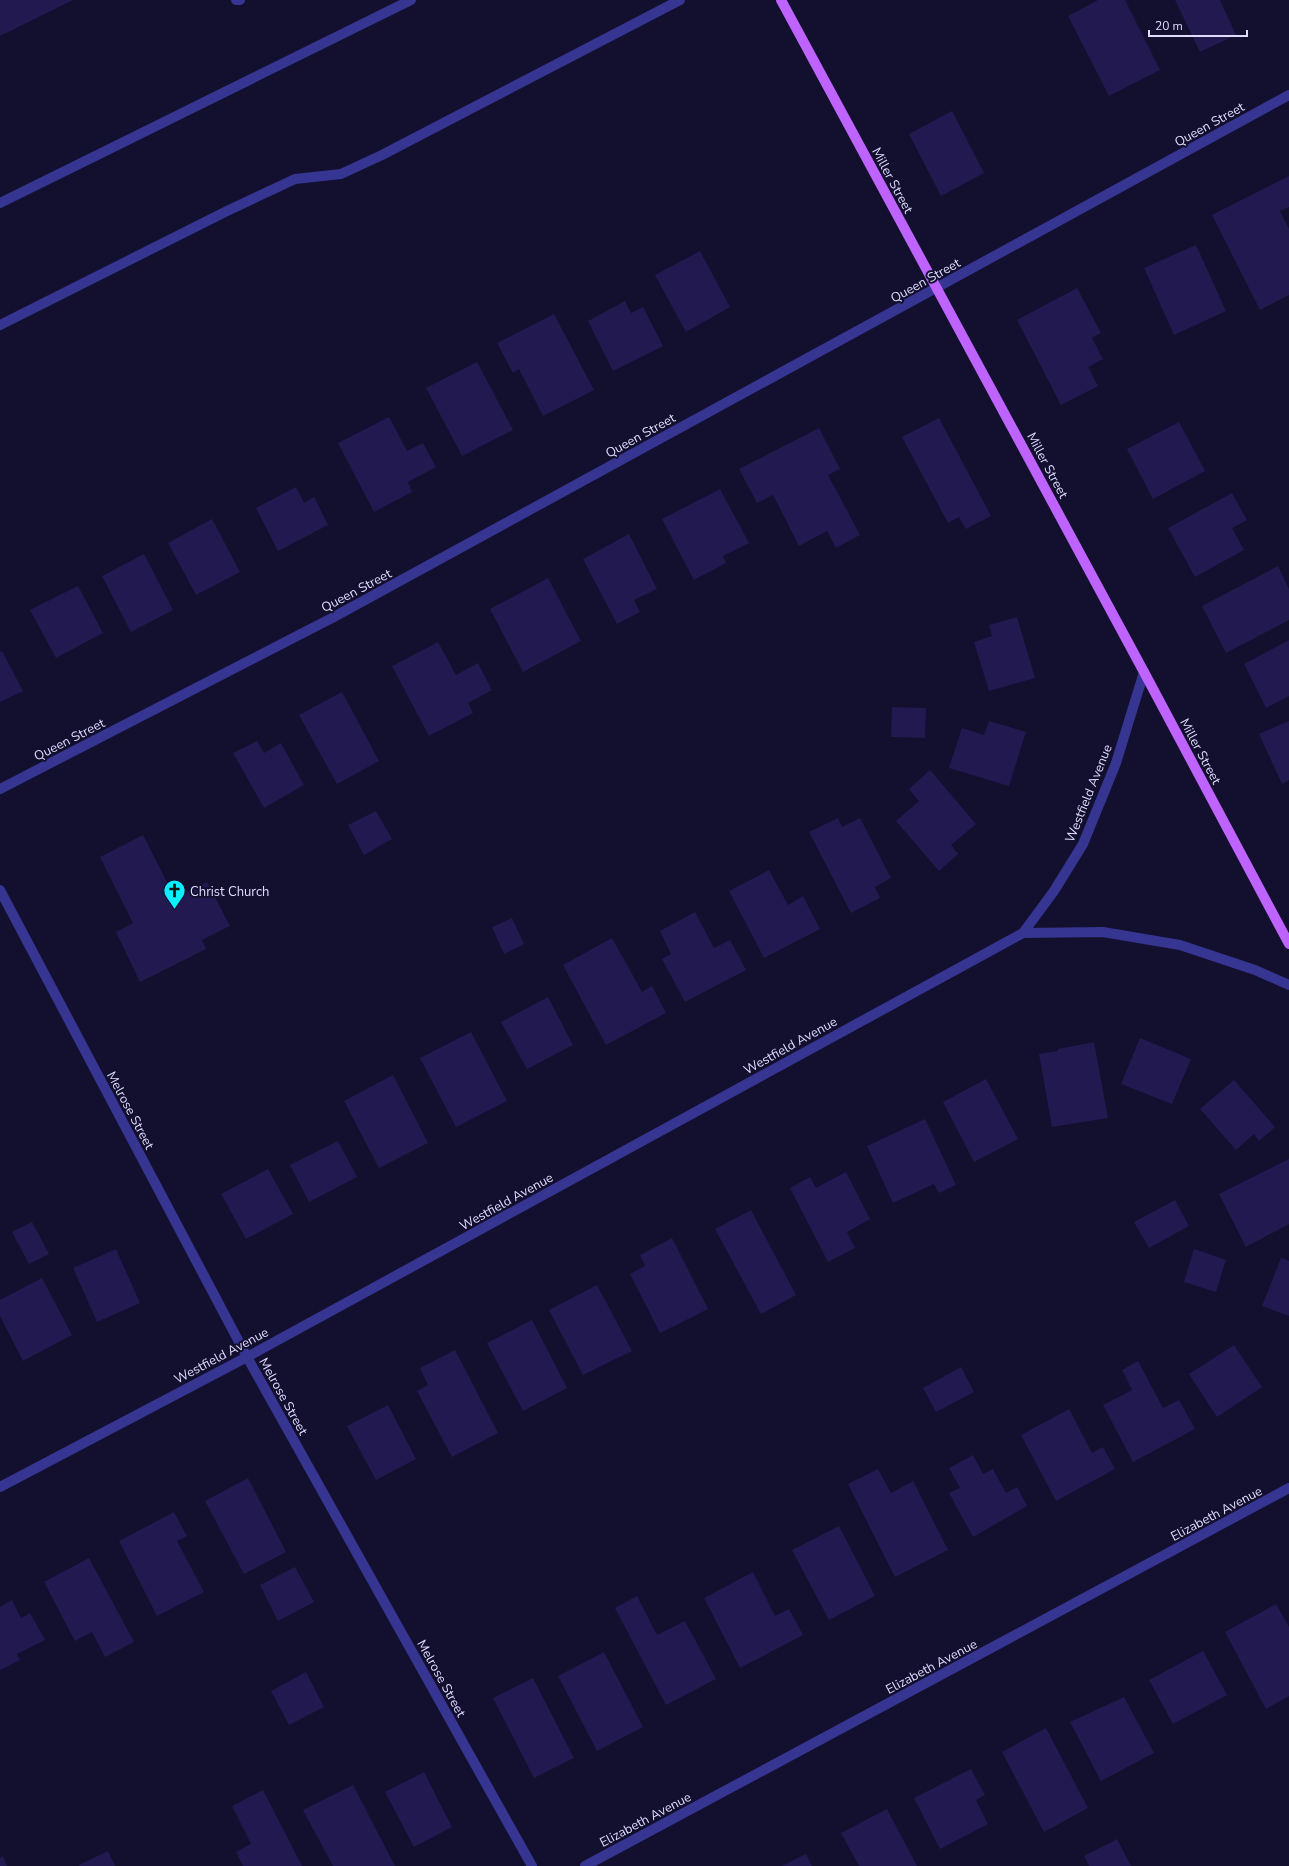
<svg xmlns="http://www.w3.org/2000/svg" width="1289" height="1866" font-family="'Nunito Sans',sans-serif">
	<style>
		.building { fill: #221951 }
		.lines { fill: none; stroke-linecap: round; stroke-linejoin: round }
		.minor { stroke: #363591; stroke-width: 10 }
		.major { stroke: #bf63ff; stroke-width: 10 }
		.labels { text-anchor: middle; stroke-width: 4; stroke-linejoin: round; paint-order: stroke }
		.street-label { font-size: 13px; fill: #dfdcff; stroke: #130f2e }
		.poi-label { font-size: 13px; fill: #dfdcff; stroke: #130f2e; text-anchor: start }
	</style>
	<rect width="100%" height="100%" fill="#130f2e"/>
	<g class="building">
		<polygon points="0,0 73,0 0,36"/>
		<polygon points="1098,0 1125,0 1160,70 1109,96 1068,16"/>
		<polygon points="1175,0 1220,0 1236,35 1200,52"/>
		<polygon points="952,111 984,173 941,196 909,134"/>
		<polygon points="1289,176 1289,207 1280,211 1289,229 1289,295 1260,310 1212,215"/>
		<polygon points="1196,245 1226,311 1174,335 1144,268"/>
		<polygon points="700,251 730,307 686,332 655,275"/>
		<polygon points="1077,288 1101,333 1092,338 1103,359 1088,367 1098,386 1061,405 1017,320"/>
		<polygon points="625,301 631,313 643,307 663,346 613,371 588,321"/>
		<polygon points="554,314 594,390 543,416 519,369 513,373 497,343"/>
		<polygon points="477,362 513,430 462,456 426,388"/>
		<polygon points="389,417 407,451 423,443 436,467 408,482 412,492 374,512 338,443"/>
		<polygon points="939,418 991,516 966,529 959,517 948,523 902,437"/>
		<polygon points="1179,422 1205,471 1153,499 1127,449"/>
		<polygon points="819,428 840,469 828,475 860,535 836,548 827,531 799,546 773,495 757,503 739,469"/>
		<polygon points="296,487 304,503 314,497 328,525 278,551 256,508"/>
		<polygon points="720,489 749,543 723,556 726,563 694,580 662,519"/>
		<polygon points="1232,493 1247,520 1232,528 1244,550 1195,577 1168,528"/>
		<polygon points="212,519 240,572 196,595 168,543"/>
		<polygon points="629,534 657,589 634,600 640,612 617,624 583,559"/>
		<polygon points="144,554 173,610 131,632 102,576"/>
		<polygon points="1278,566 1289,589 1289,620 1226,653 1202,606"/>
		<polygon points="548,578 581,641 523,672 490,609"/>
		<polygon points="78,586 103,633 56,658 30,610"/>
		<polygon points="1017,617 1035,678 989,691 974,642 992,636 989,625"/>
		<polygon points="1289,640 1289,696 1266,708 1244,664"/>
		<polygon points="438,642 456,675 478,663 492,690 468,703 473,713 429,736 392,666"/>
		<polygon points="2,651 23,691 0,702 0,652"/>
		<polygon points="342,692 379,761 337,784 299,715"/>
		<polygon points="892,707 926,708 925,738 891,737"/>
		<polygon points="989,721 1026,732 1009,786 949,768 962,728 984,735"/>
		<polygon points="1289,721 1289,780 1282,784 1259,734"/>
		<polygon points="257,741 264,753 281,743 304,785 264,808 233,753"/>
		<polygon points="930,770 976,824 951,845 958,854 939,871 896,821 919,801 909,789"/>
		<polygon points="376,811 392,839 364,855 348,825"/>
		<polygon points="838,818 842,827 860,818 891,878 875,887 880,898 851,913 809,832"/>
		<polygon points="143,835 175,898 207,882 230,926 202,940 206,949 140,982 116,932 133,923 100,857"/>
		<polygon points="769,870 788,905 803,896 820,929 764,958 729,891"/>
		<polygon points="695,912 714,948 730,940 746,970 685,1002 662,959 671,954 660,931"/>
		<polygon points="512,918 524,944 504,954 492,927"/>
		<polygon points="612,938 642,992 652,986 666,1013 606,1045 563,965"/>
		<polygon points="548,997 573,1045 527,1069 501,1022"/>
		<polygon points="471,1032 507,1101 456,1127 420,1058"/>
		<polygon points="1140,1038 1191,1059 1172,1104 1121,1084"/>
		<polygon points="1094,1042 1108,1118 1052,1127 1039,1054 1058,1051 1058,1049"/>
		<polygon points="393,1075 428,1143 379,1168 344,1101"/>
		<polygon points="986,1079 1018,1139 974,1162 943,1102"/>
		<polygon points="1234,1080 1275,1127 1259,1141 1254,1134 1236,1150 1200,1109"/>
		<polygon points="925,1119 956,1185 939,1193 934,1184 893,1203 867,1146"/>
		<polygon points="338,1141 357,1177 309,1202 290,1165"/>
		<polygon points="1289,1159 1289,1224 1246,1247 1219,1194"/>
		<polygon points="268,1169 293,1214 246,1239 221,1194"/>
		<polygon points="846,1172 870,1219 847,1232 855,1248 828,1262 790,1188 810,1177 816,1188"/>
		<polygon points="1175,1200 1189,1226 1149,1248 1134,1222"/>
		<polygon points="751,1210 796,1295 761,1314 715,1229"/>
		<polygon points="32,1222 49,1254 29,1264 12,1232"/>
		<polygon points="672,1238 708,1309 660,1333 630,1274 645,1266 640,1255"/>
		<polygon points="116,1249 140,1303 97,1322 73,1268"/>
		<polygon points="1194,1249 1226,1260 1216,1292 1184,1282"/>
		<polygon points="1281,1258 1289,1261 1289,1316 1262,1306"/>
		<polygon points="42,1278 72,1335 23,1361 0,1316 0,1300"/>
		<polygon points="597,1285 632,1351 583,1375 549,1310"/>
		<polygon points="532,1320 567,1388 523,1411 487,1343"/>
		<polygon points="1234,1345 1262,1387 1217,1417 1189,1374"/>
		<polygon points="455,1350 498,1433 452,1457 417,1391 428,1385 420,1368"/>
		<polygon points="1138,1361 1163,1408 1179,1400 1195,1429 1133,1462 1103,1405 1132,1390 1122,1370"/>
		<polygon points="961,1367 974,1392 936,1412 923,1388"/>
		<polygon points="388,1405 416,1459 376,1480 347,1426"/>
		<polygon points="1069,1409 1092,1453 1103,1447 1115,1469 1056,1501 1021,1435"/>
		<polygon points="973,1455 983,1474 993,1469 1006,1493 1017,1487 1027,1506 973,1537 949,1493 960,1488 949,1468"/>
		<polygon points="878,1469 891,1493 913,1481 948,1550 895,1577 848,1484"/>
		<polygon points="248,1478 286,1552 244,1574 205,1501"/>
		<polygon points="174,1512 187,1536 177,1541 204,1592 157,1616 119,1541"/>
		<polygon points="839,1526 875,1596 829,1620 792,1550"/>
		<polygon points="89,1558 134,1642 105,1657 92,1632 75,1641 44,1582"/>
		<polygon points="295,1567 314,1602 278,1621 260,1585"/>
		<polygon points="753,1572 775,1616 789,1609 803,1635 740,1668 704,1598"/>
		<polygon points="637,1596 657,1635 685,1621 716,1679 666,1705 615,1608"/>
		<polygon points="12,1600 21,1618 30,1613 45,1640 17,1654 20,1660 0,1670 0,1607"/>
		<polygon points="1276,1604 1289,1627 1289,1696 1266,1709 1225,1632"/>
		<polygon points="1203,1651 1227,1695 1173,1724 1149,1680"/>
		<polygon points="604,1652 643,1727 597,1751 558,1676"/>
		<polygon points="306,1672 324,1707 289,1725 271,1691"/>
		<polygon points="533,1678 574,1758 534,1778 493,1698"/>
		<polygon points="1124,1697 1154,1753 1101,1781 1070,1722"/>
		<polygon points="1046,1728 1088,1808 1044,1832 1002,1752"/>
		<polygon points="971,1769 985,1795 976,1800 988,1824 940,1849 914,1798"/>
		<polygon points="424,1772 452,1827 414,1847 385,1792"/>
		<polygon points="353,1785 395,1866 333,1866 303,1810"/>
		<polygon points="263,1790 302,1866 243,1866 236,1852 251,1844 232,1806"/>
		<polygon points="887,1809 917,1866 859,1866 841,1833"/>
		<polygon points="1117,1839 1131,1866 1089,1866 1084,1856"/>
		<polygon points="108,1851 115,1866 80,1866 79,1865"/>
		<polygon points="806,1854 812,1866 782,1866"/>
		<polygon points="3,1856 7,1866 0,1866 0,1858"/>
	</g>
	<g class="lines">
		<g class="minor">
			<polyline points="236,0 240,0"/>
			<polyline points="0,203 411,0"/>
			<polyline points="0,325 227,211 295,179 341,174 382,155 680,0"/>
			<polyline points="0,789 332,618 1289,95"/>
			<polyline points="0,890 247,1357 532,1866"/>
			<polyline points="1023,933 1103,932 1180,945 1255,970 1289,985"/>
			<polyline points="0,1487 247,1357 1023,933 1054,891 1083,844 1116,763 1144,672"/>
			<polyline points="585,1866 1289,1488"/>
		</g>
		<polyline class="major" points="781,0 1144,672 1289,944"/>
	</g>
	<defs>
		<symbol id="church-pin" viewBox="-11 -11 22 30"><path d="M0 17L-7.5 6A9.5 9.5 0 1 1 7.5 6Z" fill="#08efff" stroke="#130f2e"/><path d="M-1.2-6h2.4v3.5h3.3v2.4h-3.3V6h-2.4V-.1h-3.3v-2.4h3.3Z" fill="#111"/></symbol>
	</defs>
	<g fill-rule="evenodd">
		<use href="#church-pin" x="162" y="878" width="25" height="34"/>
	</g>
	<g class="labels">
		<g class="street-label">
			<text transform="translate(1209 124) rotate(-29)" y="5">Queen Street</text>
			<text transform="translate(893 180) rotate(62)" y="5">Miller Street</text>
			<text transform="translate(925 280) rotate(-29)" y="5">Queen Street</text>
			<text transform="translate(640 435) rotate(-29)" y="5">Queen Street</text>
			<text transform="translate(1048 465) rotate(62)" y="5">Miller Street</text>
			<text transform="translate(356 590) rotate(-28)" y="5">Queen Street</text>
			<text transform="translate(69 739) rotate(-27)" y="5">Queen Street</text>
			<text transform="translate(1201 751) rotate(62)" y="5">Miller Street</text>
			<text transform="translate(1088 793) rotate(-68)" y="5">Westfield Avenue</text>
			<text transform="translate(790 1045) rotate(-29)" y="5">Westfield Avenue</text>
			<text transform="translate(131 1110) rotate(62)" y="5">Melrose Street</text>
			<text transform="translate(506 1201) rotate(-29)" y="5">Westfield Avenue</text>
			<text transform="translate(221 1355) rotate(-28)" y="5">Westfield Avenue</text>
			<text transform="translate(284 1396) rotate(61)" y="5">Melrose Street</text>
			<text transform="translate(1216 1513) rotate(-28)" y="5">Elizabeth Avenue</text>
			<text transform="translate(931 1666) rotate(-28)" y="5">Elizabeth Avenue</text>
			<text transform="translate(442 1678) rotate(61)" y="5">Melrose Street</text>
			<text transform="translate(645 1819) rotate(-28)" y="5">Elizabeth Avenue</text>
		</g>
		<g class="poi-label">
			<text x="190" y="896">Christ Church</text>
		</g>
	</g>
	<path d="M1149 30v6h98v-6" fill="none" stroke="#dfdcff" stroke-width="2"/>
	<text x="1155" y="30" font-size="12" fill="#dfdcff" stroke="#130f2e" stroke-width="3" paint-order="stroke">20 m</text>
</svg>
